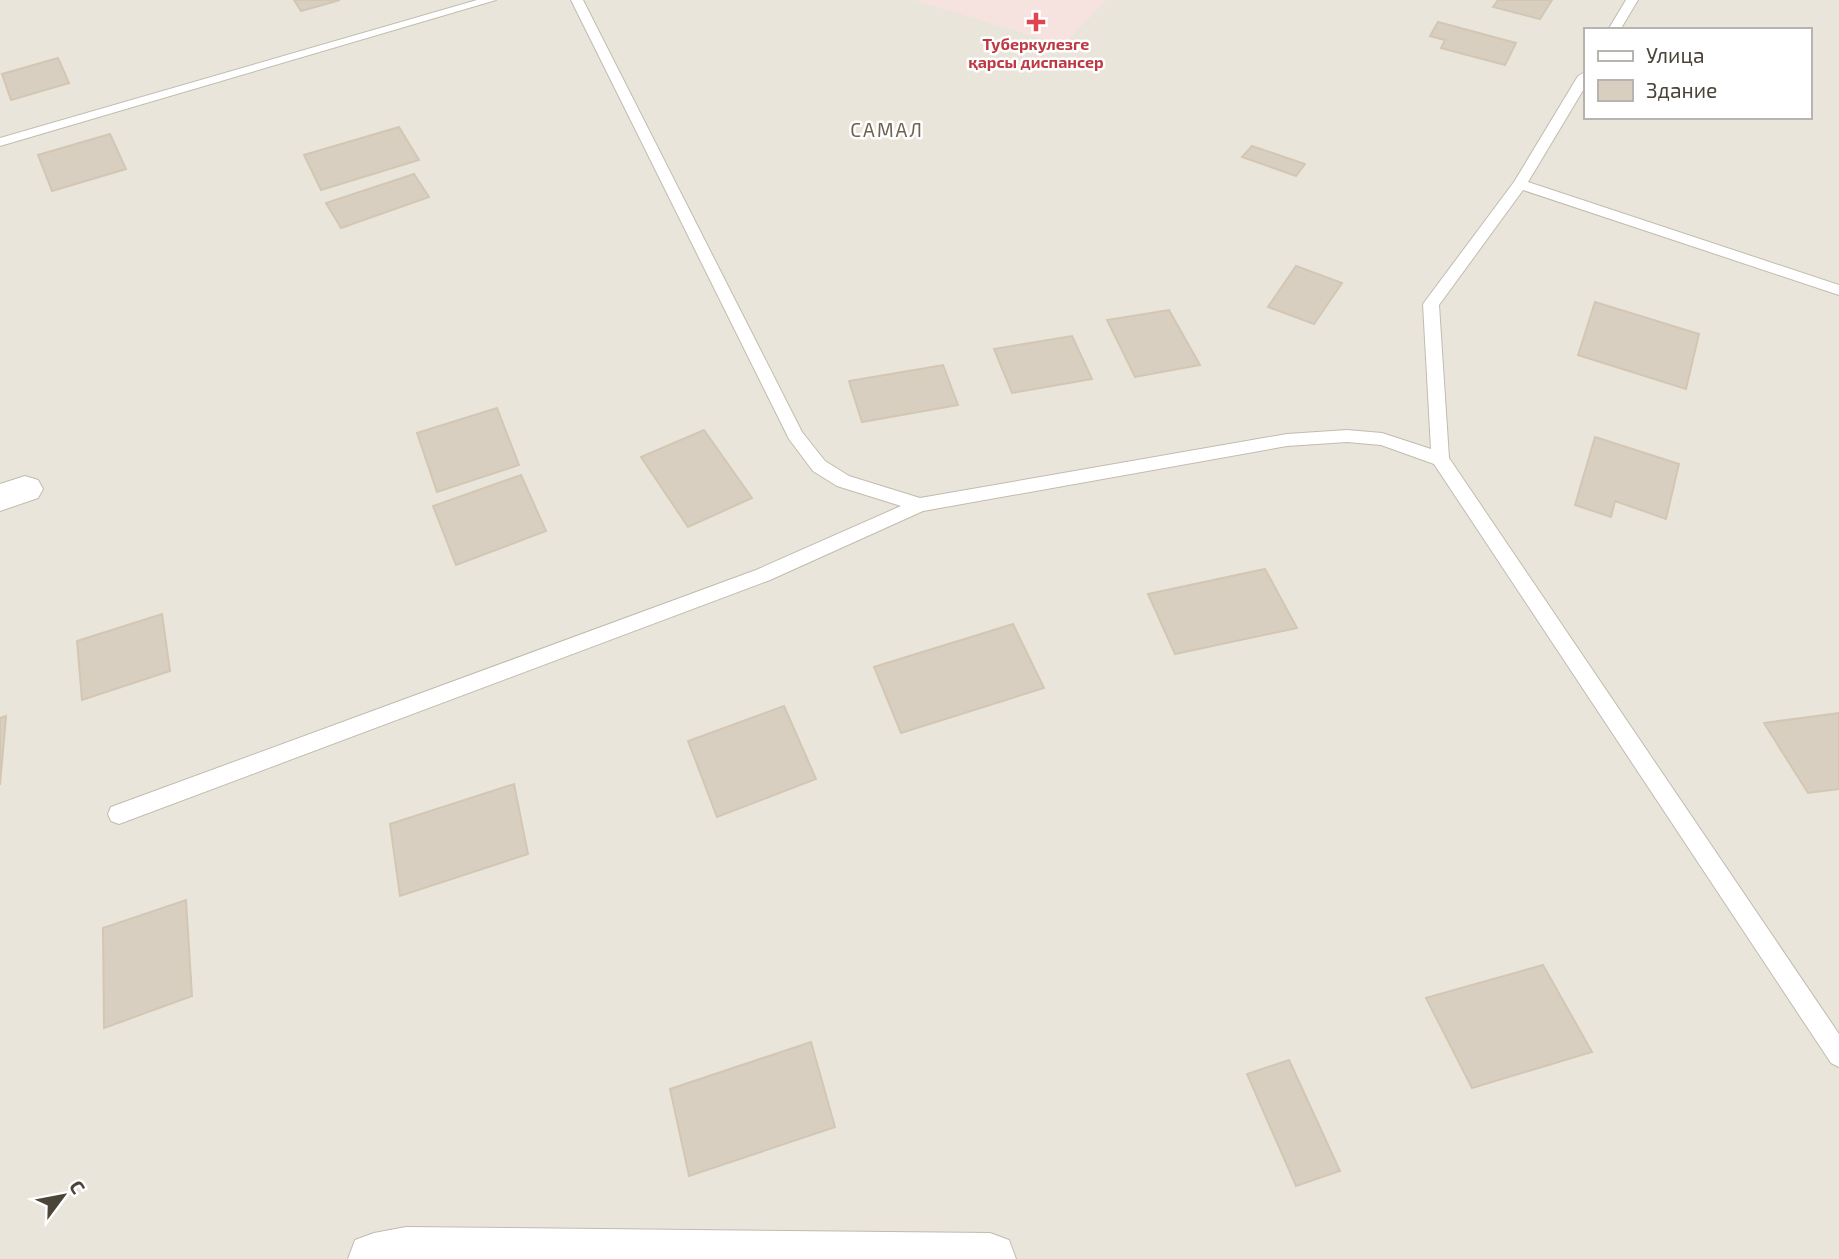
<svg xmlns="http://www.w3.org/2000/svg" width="1839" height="1259" font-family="'Exo 2',sans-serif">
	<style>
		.residential { fill: #eae5da; fill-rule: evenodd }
		.medical { fill: #f6e3e0 }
		.building { fill: #d8cfc1; stroke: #d3c7b4; stroke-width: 2 }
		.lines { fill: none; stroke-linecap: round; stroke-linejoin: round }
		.lane-casing { stroke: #c2bbae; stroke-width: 2 }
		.street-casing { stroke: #c2bbae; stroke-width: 2 }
		.lane { fill: #fff; fill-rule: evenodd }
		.street { fill: #fff; fill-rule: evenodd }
		.health-dot { fill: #e0444e; stroke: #fff; stroke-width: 2.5 }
		.labels { text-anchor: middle; stroke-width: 5; stroke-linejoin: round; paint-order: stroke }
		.far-health-label { font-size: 16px; font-weight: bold; fill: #be3a42; stroke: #fff }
		.far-quarter-label { font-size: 19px; letter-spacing: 2px; fill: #6e6250; stroke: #fff }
	</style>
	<rect width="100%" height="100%" fill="#f6f3ec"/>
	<path class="residential" d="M0,0h1839v1259h-1839zM1585,30h224v87h-224z"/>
	<polygon class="medical" points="914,0 1106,0 1063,45"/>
	<g class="building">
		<polygon points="294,0 340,0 301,11"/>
		<polygon points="1498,0 1552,0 1540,19 1493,7"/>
		<polygon points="1438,22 1516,43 1505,65 1441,48 1445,40 1430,36"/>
		<polygon points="58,58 69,83 11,100 2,74"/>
		<polygon points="399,127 419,160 321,190 304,155"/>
		<polygon points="110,134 126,169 52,191 38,155"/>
		<polygon points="1252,146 1305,164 1296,176 1242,157"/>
		<polygon points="414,174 429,197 341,228 326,203"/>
		<polygon points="1296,266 1342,283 1314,324 1268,307"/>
		<polygon points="1595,302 1699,334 1686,389 1578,355"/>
		<polygon points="1169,310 1200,365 1135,377 1107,320"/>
		<polygon points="1072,336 1092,379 1012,393 994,349"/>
		<polygon points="943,365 958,405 862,422 849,381"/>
		<polygon points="497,408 519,465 437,492 417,433"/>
		<polygon points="704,430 752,498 688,527 641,457"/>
		<polygon points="1595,437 1679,464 1666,519 1615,501 1611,517 1575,505"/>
		<polygon points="521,475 546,531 456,565 433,506"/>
		<polygon points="1265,569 1297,628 1175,654 1148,594"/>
		<polygon points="162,614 170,671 82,700 77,641"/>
		<polygon points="1013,624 1044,688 901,733 874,667"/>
		<polygon points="784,706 816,779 717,817 688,741"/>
		<polygon points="1839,713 1839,789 1808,793 1764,723"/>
		<polygon points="6,716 0,785 0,718"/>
		<polygon points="514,784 528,854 400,896 390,824"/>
		<polygon points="186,900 192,996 104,1028 103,928"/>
		<polygon points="1543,965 1592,1052 1472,1088 1426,998"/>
		<polygon points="811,1042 835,1127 689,1176 670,1089"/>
		<polygon points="1289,1060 1340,1171 1296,1186 1247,1074"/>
	</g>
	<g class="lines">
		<defs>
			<g id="lane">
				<polygon points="477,0 496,0 0,146 0,138"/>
				<polygon points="571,0 583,0 802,432 825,461 849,476 920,498 1287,434 1347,430 1382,433 1431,449 1423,304 1514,182 1578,76 1585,72 1585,87 1528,182 1839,285 1839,295 1523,190 1439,305 1449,458 1839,1034 1839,1067 1831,1063 1434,464 1381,445 1347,442 1287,446 923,511 770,580 119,824 111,821 108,814 111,807 756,570 901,506 837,486 813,471 789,439"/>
				<polygon points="1626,0 1638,0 1620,30 1608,30"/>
			</g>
			<g id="street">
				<polygon points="25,476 38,480 43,489 38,498 0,511 0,484"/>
				<polygon points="406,1227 990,1233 1009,1240 1016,1259 348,1259 355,1240 374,1233"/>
			</g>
		</defs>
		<use href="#lane" class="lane-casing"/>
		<use href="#street" class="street-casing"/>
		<use href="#lane" class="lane"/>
		<use href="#street" class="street"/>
	</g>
	<path class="health-dot" d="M1032.5 11.5h7v7h7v7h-7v7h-7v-7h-7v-7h7z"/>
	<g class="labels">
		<g class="far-health-label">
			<text x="1036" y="50">Туберкулезге<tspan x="1036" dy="18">қарсы диспансер</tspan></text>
		</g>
		<g class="far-quarter-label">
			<text x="887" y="137">САМАЛ</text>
		</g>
	</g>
	<rect x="1584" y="28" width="228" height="91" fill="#ffffff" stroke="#b7b4b0" stroke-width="2"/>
	<rect x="1598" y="51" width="35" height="10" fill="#ffffff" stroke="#b7b4b0" stroke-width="2"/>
	<text x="1646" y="63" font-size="21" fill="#4b4439">Улица</text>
	<rect x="1598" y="80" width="35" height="21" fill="#d8cfc1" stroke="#b7b4b0" stroke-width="2"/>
	<text x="1646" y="98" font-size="21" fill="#4b4439">Здание</text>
	<g transform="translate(63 1196) rotate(58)" stroke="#ffffff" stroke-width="5" paint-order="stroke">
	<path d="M0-5L12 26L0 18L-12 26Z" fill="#4b4439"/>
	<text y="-10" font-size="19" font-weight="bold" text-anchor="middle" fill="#4b4439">С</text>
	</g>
</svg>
